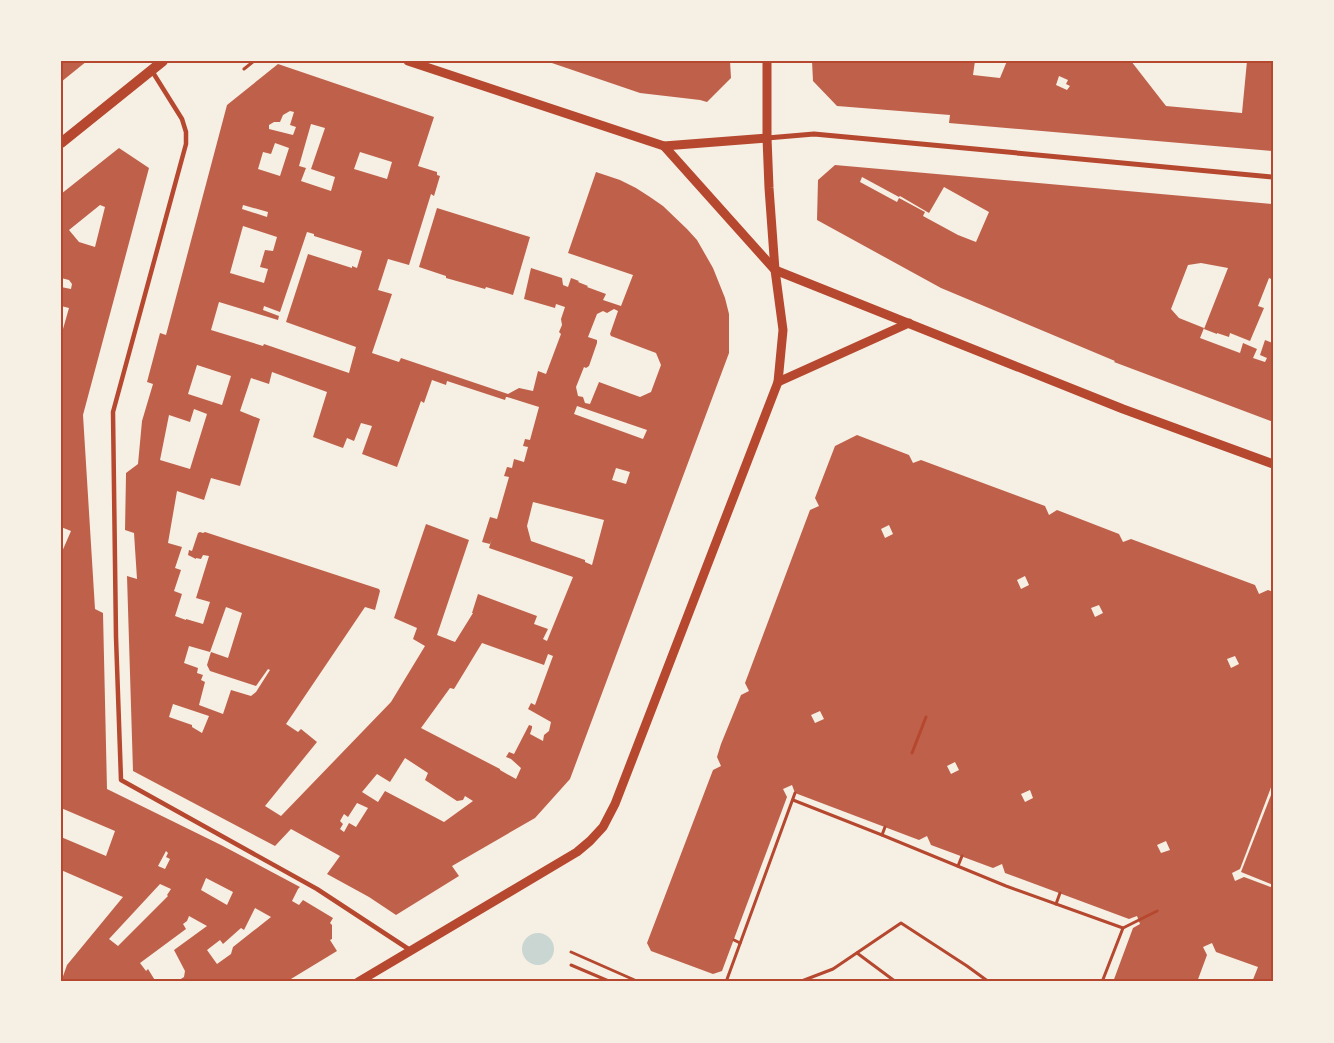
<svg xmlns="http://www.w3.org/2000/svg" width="1334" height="1043" font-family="'Exo 2',sans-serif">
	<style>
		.water { fill: #c9d6d2 }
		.building { fill: #bf614a; fill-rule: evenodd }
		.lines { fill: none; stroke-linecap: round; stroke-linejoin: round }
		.path { stroke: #b5482f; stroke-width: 3 }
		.pedestrian { stroke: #b5482f; stroke-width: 4.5 }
		.minor { stroke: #b5482f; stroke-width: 5 }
		.tertiary { stroke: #b5482f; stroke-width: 9 }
		.secondary { stroke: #b5482f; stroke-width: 10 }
		.neatline { fill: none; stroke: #b5482f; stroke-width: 2 }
	</style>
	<rect width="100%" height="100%" fill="#f6efe4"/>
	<circle class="water" cx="538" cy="949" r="16"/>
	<g class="building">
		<polygon points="61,61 87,61 61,82"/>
		<polygon points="546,61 730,61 731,78 707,102 700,100 640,93"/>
		<path d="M812,61h163l-2,14 27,3 7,-17h124l35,45 76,7 5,-52h26v90l-324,-28 1,-8 -113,-9 -24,-25zM1059,76l9,4 -2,4 4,2 -3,4 -11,-5z"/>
		<path d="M278,64l156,53 -16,49 19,6v3l3,1 -6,20 -3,-2 -22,71 -21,-6 -10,31 14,4 -20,59 27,9 2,-4 107,36 11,-6 14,3 5,-20 8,3 15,-40 -2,-2 3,-7 -1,-6 4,-12 -9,-3 -1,4 -31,-9 7,-31 31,10 1,7 5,2 3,-9 8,3 -1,1 10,4 -1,1 19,7 -3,6 18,6 12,-31 -65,-22 28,-81 24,8 16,8 14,9 13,9 24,23 10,11 16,28 12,30 4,16v39l-159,426 -35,39 -83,48 7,10 -63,39 -27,-18 -42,-23 13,-18 -49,-27 -16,17 -142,-75 -6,-195 10,3 -3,-46 -9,-3 1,-55v-2l12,-9 4,-43 11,-37 -6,-2 13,-49 6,2 61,-230zM290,111l4,1 -4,13 6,2 -3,8 -24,-6v-4l5,-3h6l3,-7zM311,124l14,4 -14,41 24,8 -4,14 -30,-10 5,-13 -7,-2zM275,143l14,5 -9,28 -22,-7 5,-17 8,2zM360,152l32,10 -5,17 -33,-10zM243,205l25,7 -1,5 -25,-8zM243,226l34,11 -4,14 -8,-1 -5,17 8,2 -4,14 -34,-10zM307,232l7,2v2l48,15 -5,17 -5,-2v2l-44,-14 -22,68 70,25 -7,26 -85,-29 -1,2 -52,-16 8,-28 59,18 1,-4 -16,-6 1,-4 16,6zM614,309l4,2 -8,23 1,2 45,17 5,12 -10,27 -11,5 -41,-15 -9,22 -5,-1 -2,-6 -5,-1 -2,-9 8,-20 2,1 3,-2 8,-23v-3l-9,-3 9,-23 6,-3 4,2zM197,365l34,11 -9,29 -34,-11zM272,372l55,20 -14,45 30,11 4,-10 7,3 7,-18 11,3 -10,28 35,13 24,-66 3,2 8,-23 14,5 1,-4 58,19 1,-3h1l32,10 -9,33 -5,-1 -2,7 5,1 -4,15 -10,-3 -2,9 -5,-1 -3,9 5,1 -12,42 -7,-2 -8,25 8,2 2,-6 -3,10 84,29 -26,64 -4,-2 5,-10 -14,-5 3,-8 -59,-22 -6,19h1l-18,29 -18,-7 32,-95 -43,-16 -32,94 23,10 -4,11 12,7 -34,56 -110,114 -16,-10 52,-64 -16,-13 -3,3 -12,-8 79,-117 10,3 5,-19 -1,-2 -174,-57 -2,1 -3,-1 -2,1 -6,18 -3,-1 -1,5 8,4v-1l5,1 2,-4 6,1 -13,42 14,4 -7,22 -17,-5v1l-11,-4 7,-22 -8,-3 7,-21 -6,-2 7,-21 -14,-4 9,-52 27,9 7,-22 29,8 20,-67 -20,-8 11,-33 18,6zM577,406l70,24 -4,9 -69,-25zM194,409l13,5 -17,55 -30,-9 9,-45 21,7zM616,468l14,4 -4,12 -14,-4zM533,502l71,18 -12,45 -7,-3v-2l-54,-19 -4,-15zM226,607l16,6 -14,45 -17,-6 -4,13 3,6 46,15 12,-17 2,1 -14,22 -5,4 -20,-6 -8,24 -24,-9 6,-23 -4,-2 2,-5 -6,-2 1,-5 -14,-5 5,-17 21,6zM482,643l62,22 4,-11 5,2 -18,49 -4,-2 -3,6 23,13 -2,9 -5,4 -1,6 -13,-7 2,-6v-2l-3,-1 -15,29 -5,-2 -3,5 5,2 10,9 -5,11 -16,-9v-1l-79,-41 29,-40 4,1zM173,704l36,12 -7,17 -10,-6v-2l-23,-8zM405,758l23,15 -3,7 32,21 6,-1 2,-4 8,5 -29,21 -59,-31 -7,11 -16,-10 15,-18 13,8zM357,803l11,5 -12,19 -7,-4 -5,9 -4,-3 3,-5 -3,-3 4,-7 4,3z"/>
		<path d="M119,148l30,20 -66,247 12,194 8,4 4,176 114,56 79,42 -2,2 -6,12 7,4 4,-5 30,18 -3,5 2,2v14l-2,1 7,11 -51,31h-110l8,-5 1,-6 -11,-21 33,-24 -18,-10 -2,5 -4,3 3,5 -46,34 6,8 2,-2 8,13h-95l6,-17 56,-68 -62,-27v-33l45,19 9,-25 -54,-23v-254l10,-23 -10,-4v-191l8,-28 -8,-2v-19l10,2 1,-5 -3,-4 -8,-2v-84zM100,205l5,2 -10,40 -16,-5 -10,-12zM166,851l2,2 -2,4 4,2 -5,10 -7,-3zM206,878l27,14 -6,13 -26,-15zM160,884l11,5 -4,6 1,1 -50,50 -9,-7zM255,908l16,9 -38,30 -2,7 -14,10 -10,-14 13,-10 3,4 18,-16 3,2z"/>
		<path d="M835,165l438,39v76l-4,-2 -11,28 6,2 -14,33 -20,-8 -1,4 -12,-4v1l-13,-5 24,-61 -27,-5 -13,2 -17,44 8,9 25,10 -4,10 40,15 3,-10 14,6 -4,9 12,4 2,-4 -7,-3 5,-15 8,3v79l-159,-60 1,-1 -174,-73 -124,-68 1,-40zM862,177l37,20 1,-1 29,17 15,-26 45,25 -13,30 -18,-7 -35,-19 2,-4 -26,-14 -2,4 -37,-20z"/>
		<polygon points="437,208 530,237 513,295 486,287 485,289 446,278 446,276 419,267"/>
		<path d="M857,435l52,20 4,8 8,-3 124,46 4,9 8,-5 62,24 4,8 8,-3 124,46 4,9 9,-4 5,2v190l-33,87 -8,4 3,8 9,-4 29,11v94h-21l6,-15 -42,-15 -4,-9 -9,4 4,8 -10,27h-84l20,-54 7,-4 -3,-8 -8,3 -124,-46 -3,-9 -9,4 -62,-23 -4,-9 -8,4 -124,-47 -3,-8 -9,4 4,8 -65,174 -9,3 -62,-23 -4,-8 66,-173 8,-4 -4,-9 4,-13 20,-49 8,-4 -4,-8 65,-173 9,-4 -4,-8 20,-52zM889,525l4,9 -8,4 -4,-9zM1025,576l4,9 -8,4 -4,-9zM1099,605l4,8 -8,4 -4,-9zM1235,656l4,8 -8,4 -4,-9zM820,711l4,8 -9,4 -4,-8zM955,762l4,8 -8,4 -4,-8zM1030,790l3,8 -8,4 -4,-8zM1166,841l4,9 -9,3 -4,-8z"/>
		<polygon points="1273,790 1273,885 1241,872"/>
	</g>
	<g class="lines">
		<g class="path">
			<polyline points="244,69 254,61"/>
			<polyline points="912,753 926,717"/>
			<polyline points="793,800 882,835 1006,886 1123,928 1102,982"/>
			<polyline points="882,835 885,827"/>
			<polyline points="958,866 962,856"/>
			<polyline points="1056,904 1060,893"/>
			<polyline points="1123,928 1157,911"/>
			<polyline points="734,940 740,943"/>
			<polyline points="571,952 639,982"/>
			<polyline points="857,953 896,982"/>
			<polyline points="571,965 611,982"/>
			<polyline points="726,982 795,793"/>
			<polyline points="799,982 833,969 901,923 967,966 989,982"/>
		</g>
		<polyline class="pedestrian" points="152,71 182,119 186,132 186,144 113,412 116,637 121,780 317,889 410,950"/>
		<polyline class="minor" points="767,138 814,134 1273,177"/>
		<g class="tertiary">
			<polyline points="408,61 664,146 767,138"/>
			<polyline points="664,146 775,270 1123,409 1273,464"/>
			<polyline points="778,382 909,323"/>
			<polyline points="358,982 577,852 590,841 603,827 615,804 778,382 783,330 775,270 769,188 767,138 767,61"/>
		</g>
		<polyline class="secondary" points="61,143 163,61"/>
	</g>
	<rect width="1334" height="1043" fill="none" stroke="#f6efe4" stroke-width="125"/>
	<rect x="62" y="62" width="1210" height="918" class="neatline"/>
</svg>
